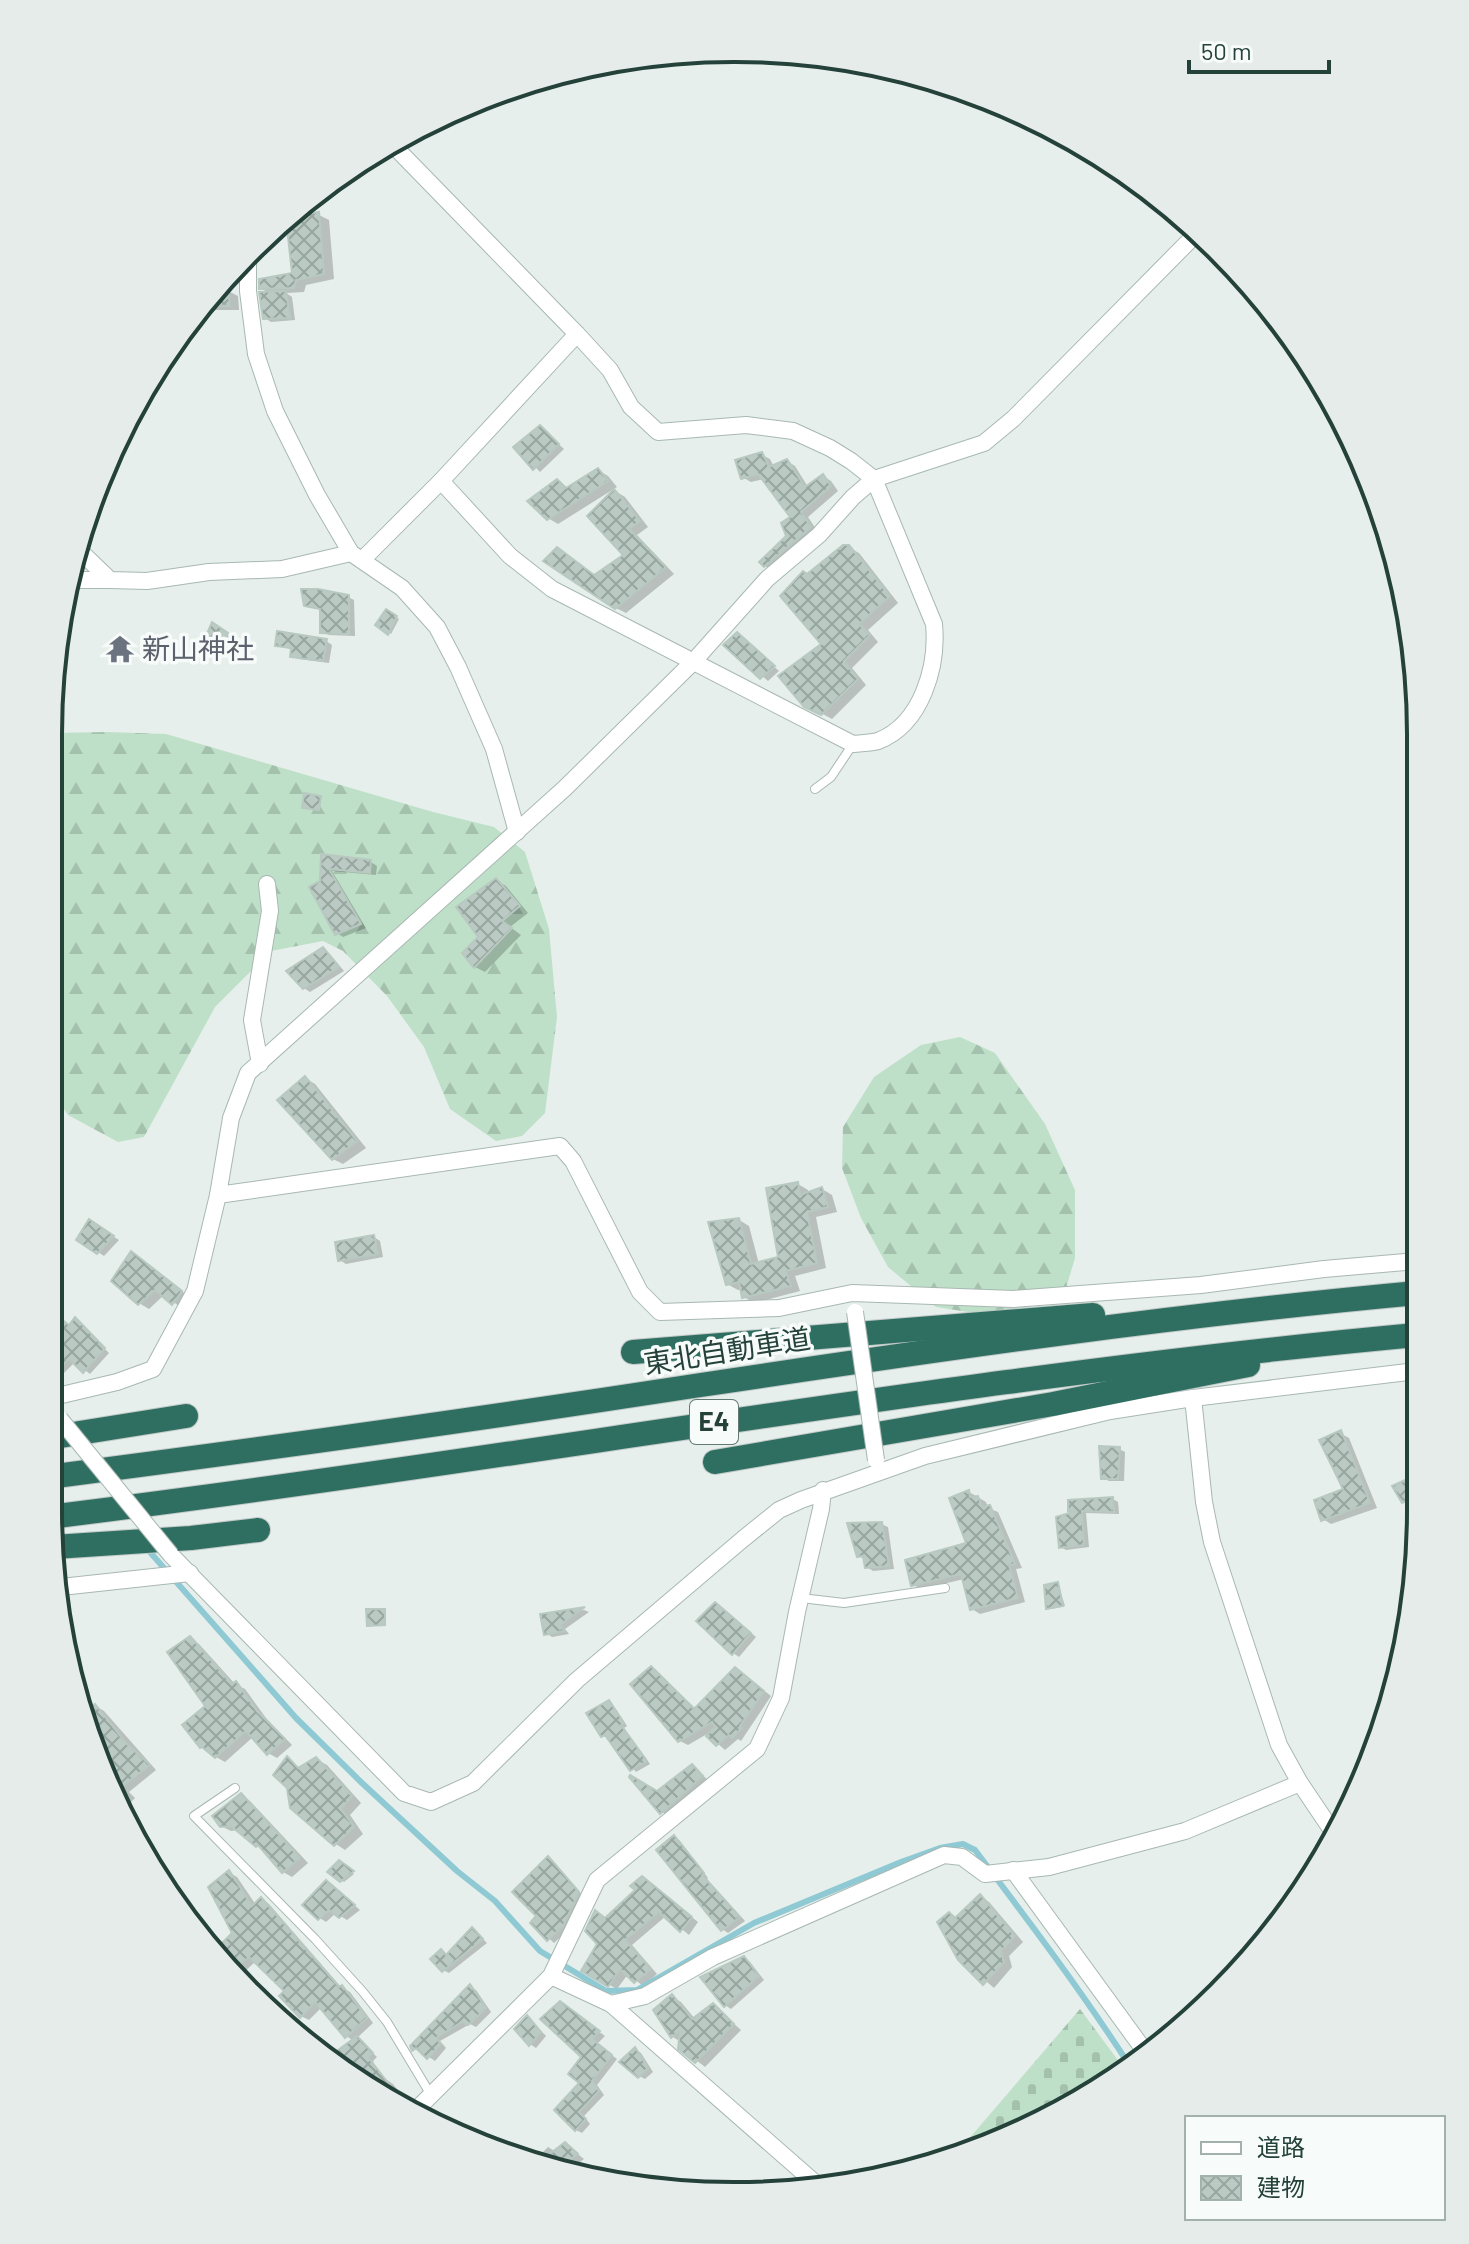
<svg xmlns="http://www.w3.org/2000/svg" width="1469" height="2244" font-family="Barlow,'Noto Sans JP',sans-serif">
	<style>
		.forest { fill: url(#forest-firs) }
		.cemetery { fill: url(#cemetery-stones) }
		.shadow { fill: #0003 }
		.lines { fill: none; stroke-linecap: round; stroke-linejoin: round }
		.stream { stroke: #8ec9d4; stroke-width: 6 }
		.building { fill: url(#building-cross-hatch); stroke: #b8c9c2; stroke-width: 2 }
		.lane-casing { stroke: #a8b8b2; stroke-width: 10 }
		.street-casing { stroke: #a8b8b2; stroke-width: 18 }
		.highway-casing { stroke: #c2cac8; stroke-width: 26 }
		.lane { stroke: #fff; stroke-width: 8 }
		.street { stroke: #fff; stroke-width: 16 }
		.highway { stroke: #2f6f62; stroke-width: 24 }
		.street-bridge-casing { stroke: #a8b8b2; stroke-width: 18; stroke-linecap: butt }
		.street-bridge { stroke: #fff; stroke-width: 16 }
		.labels { text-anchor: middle; stroke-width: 7; stroke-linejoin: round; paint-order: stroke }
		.shield { fill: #f7fbf9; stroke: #637a73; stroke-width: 2 }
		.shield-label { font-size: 26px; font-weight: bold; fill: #24423a }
		.worship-label { font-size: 28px; fill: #5b616d; stroke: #f7fbf9; text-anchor: start }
		.street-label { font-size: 28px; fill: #24423a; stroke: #f7fbf9 }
		.rim { fill: none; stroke: #24423a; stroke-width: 4 }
	</style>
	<defs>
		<pattern id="forest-firs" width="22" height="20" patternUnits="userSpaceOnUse" patternTransform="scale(2)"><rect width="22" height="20" fill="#bfe0c8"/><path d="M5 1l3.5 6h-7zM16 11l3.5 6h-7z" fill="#a4c1ad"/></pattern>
		<pattern id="cemetery-stones" width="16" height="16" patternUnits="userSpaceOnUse" patternTransform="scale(2)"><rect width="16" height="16" fill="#bfe0c8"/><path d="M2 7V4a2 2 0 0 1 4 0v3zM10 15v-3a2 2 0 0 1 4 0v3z" fill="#a4c1ad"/></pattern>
		<pattern id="building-cross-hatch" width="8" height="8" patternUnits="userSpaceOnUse" patternTransform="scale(2)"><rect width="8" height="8" fill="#bbcac4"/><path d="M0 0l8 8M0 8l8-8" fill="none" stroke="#98a6a0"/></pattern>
	</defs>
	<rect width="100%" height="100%" fill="#e6efeb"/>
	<g class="forest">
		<polygon points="107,732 166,734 433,812 494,827 525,852 549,929 557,1017 545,1113 522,1136 496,1141 450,1109 424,1047 387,996 343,951 323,941 271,951 215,1007 144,1137 118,1142 68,1115 51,1090 53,733"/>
		<polygon points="960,1037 995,1053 1045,1124 1075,1190 1075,1258 1064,1295 1039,1305 987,1315 936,1307 888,1267 861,1218 842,1168 843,1127 874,1077 921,1045"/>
	</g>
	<polygon class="cemetery" points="1080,2009 1123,2067 1078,2104 955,2155"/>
	<g class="shadow">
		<polygon points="448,112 450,114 435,126 429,120"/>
		<polygon points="307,199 309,216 319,215 329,220 334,279 306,285 304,292 286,293 292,297 295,320 271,322 265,318 270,294 261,288 294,274 288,217"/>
		<polygon points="233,268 230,292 238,296 239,310 200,310 219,282"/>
		<polygon points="540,427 564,449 540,472 516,447"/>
		<polygon points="762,455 770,459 774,467 787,461 795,466 808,487 823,476 831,481 838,491 808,517 818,532 773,571 765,566 789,536 793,517 764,479 751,482 742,477"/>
		<polygon points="598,470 608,476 617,487 558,524 548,518 557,481 569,489"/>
		<polygon points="615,491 625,497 648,527 637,535 674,574 626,613 616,608 558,549 595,576 626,555"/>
		<polygon points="848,547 859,553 898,603 868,630 878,642 852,668 866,685 832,719 806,705 824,644 808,576"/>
		<polygon points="348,597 354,600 355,636 329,635 322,632 322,610 305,604"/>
		<polygon points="387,612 399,619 391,634 378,625"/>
		<polygon points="219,628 233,639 228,654 205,642"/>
		<polygon points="743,638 779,671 768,681 726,645"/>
		<polygon points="326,641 332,645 329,663 298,659 292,656 293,650 277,645"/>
		<polygon points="323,856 371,862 377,866 376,875 332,871 366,928 343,937 337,933 322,882"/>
		<polygon points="496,880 506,886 528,913 510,927 521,935 485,972 475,967"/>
		<polygon points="323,949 329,953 344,971 310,992 304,988"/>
		<polygon points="305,1078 315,1084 366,1148 343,1164 333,1159"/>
		<polygon points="798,1184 808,1190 808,1194 822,1189 832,1195 837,1212 816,1217 826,1268 795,1276 800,1291 754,1303 744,1297 742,1289 738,1290 727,1284 739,1220 749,1226 759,1264 780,1258"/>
		<polygon points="90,1222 119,1240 104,1256 78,1239"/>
		<polygon points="374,1237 380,1241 383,1257 346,1264 340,1260"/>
		<polygon points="131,1253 191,1298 183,1309 164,1295 149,1309 139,1303"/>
		<polygon points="50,1287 59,1296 49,1307"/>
		<polygon points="75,1320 109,1353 90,1374 75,1362 49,1388 49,1349"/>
		<polygon points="1340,1433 1349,1438 1377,1508 1331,1524 1323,1519 1346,1490"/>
		<polygon points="1119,1449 1125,1452 1124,1481 1109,1481 1102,1478"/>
		<polygon points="1407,1481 1416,1498 1406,1503 1403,1502"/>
		<polygon points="969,1492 986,1502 988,1508 998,1512 1022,1568 1016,1569 1025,1602 980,1614 972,1609 964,1579 922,1589 913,1585 968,1544"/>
		<polygon points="1113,1499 1118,1502 1119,1514 1086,1513 1089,1547 1066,1550 1061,1547 1076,1513 1070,1510"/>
		<polygon points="881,1524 888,1527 894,1569 873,1571 867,1567 866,1560 859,1556"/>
		<polygon points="1058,1584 1065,1606 1051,1609 1048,1607"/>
		<polygon points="722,1608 756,1637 739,1657 733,1653"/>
		<polygon points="584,1610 589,1612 565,1629 569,1634 552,1637 546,1633 543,1616"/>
		<polygon points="190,1639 199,1644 235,1684 245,1689 266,1718 292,1745 277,1758 268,1753 253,1737 225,1762 216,1757 208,1706"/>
		<polygon points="651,1669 659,1673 696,1709 743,1674 771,1696 741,1741 738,1739 725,1750 707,1734 688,1745 680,1741"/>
		<polygon points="609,1702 613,1705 627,1726 624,1728 650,1764 636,1772 609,1738 603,1736"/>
		<polygon points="96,1706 104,1711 156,1770 129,1792 135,1798 130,1803 132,1810 126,1814 84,1730 82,1717"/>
		<polygon points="287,1759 301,1769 316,1759 327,1765 361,1803 350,1815 363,1834 345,1850 336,1844"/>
		<polygon points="692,1766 708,1780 668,1816 662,1812 658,1793"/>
		<polygon points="241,1796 250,1801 308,1863 292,1877 283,1872 264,1850 239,1830 231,1831 221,1826"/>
		<polygon points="674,1838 680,1841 708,1878 707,1879 745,1921 728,1933 722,1929"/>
		<polygon points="548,1858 584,1897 568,1930 554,1943 533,1923 539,1916"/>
		<polygon points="340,1863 354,1874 344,1882 330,1872"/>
		<polygon points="230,1873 237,1877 256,1905 261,1900 269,1904 341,1987 350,1992 373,2023 357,2038 377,2057 373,2061 374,2062 355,2076 328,2060 354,2041 346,2036 322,2007 309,2020 301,2016 287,1991 256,1961 242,1974 218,1950 235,1933"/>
		<polygon points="642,1878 698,1922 689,1935 666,1916 632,1945 657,1974 643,1986 628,1974 617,1989 584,1971 600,1944 606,1920 638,1890"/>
		<polygon points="332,1886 360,1910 347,1920 336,1913 326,1922 320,1918"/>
		<polygon points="980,1897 989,1902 1023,1942 1009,1956 1012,1967 994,1988 960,1959 949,1914 957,1919"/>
		<polygon points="473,1929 487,1943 449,1973 443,1970 442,1952 448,1955"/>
		<polygon points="743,1958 750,1962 764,1980 731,2009 725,2005"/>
		<polygon points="470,1987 476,1990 491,2012 476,2027 470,2024 440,2041 446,2048 435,2061 422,2052 414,2049"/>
		<polygon points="672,1997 681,2002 695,2019 713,2005 741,2030 705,2067 681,2048 681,2042 673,2037"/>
		<polygon points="566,2008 605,2036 597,2044 617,2059 597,2085 604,2095 584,2116 590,2124 582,2133 576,2130 584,2057"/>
		<polygon points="528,2017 546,2036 536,2048 530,2044"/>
		<polygon points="635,2049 641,2053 653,2072 645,2079 639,2076"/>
		<polygon points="384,2078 393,2084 411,2106 409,2108 374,2087"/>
		<polygon points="565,2144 584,2159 575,2166 576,2168 536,2159 548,2147 556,2152"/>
	</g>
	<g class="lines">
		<path class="stream" d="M149,1551l147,167 66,65 95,88 38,30 45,50 66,40 31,-1 117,-67 147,-61 39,-14 23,-4 12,6c53,70 105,139 153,213"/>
	</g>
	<g class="building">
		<polygon points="300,206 301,215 319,212 324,274 296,280 294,288 259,289 259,279 292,273 286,219"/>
		<polygon points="228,288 230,306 203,305 213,290"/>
		<polygon points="286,291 290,318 263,319 259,292"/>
		<polygon points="540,425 559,444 533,470 513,447"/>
		<polygon points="762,452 769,467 787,459 805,487 823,474 831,486 801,512 811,527 764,567 759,562 786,536 781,523 790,517 758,474 741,479 735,460"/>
		<polygon points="598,468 608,481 547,520 527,501 557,479 566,488"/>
		<polygon points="614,489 640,521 629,529 666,567 615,609 543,561 557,547 594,575 623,555 587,516"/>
		<polygon points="843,545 849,545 890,596 859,624 870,635 844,661 858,679 821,715 804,707 778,676 821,644 780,596 803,571 807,574"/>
		<polygon points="301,589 318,589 349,595 349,634 320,633 320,609 304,606"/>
		<polygon points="386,609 397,616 388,635 375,625"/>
		<polygon points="212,622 228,633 221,652 203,643"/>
		<polygon points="277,631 327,639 323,661 290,657 291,648 275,646"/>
		<polygon points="737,632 775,666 760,679 723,645"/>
		<polygon points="304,793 321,796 319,810 302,808"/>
		<polygon points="321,854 371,860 370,873 329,869 361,924 335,935 309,887 320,881"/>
		<polygon points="496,878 520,906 502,921 512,928 474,968 462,953 478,937 456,907"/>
		<polygon points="323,947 339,967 303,989 286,971"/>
		<polygon points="305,1076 357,1141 332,1160 277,1100"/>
		<polygon points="798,1182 800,1195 822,1187 828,1207 807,1212 817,1263 786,1271 791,1286 742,1298 739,1282 726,1285 708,1222 739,1218 751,1264 778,1257 766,1188"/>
		<polygon points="89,1219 114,1236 97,1254 76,1240"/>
		<polygon points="374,1235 378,1254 338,1261 335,1242"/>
		<polygon points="131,1251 182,1291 172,1305 155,1290 138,1305 111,1281"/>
		<polygon points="49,1310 69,1325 75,1317 105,1348 83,1373 69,1359 49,1379"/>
		<polygon points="1341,1430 1370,1503 1321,1521 1314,1500 1343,1489 1319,1440"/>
		<polygon points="1099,1446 1120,1447 1118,1479 1101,1479"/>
		<polygon points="1407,1479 1415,1497 1402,1503 1392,1486"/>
		<polygon points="969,1490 970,1497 978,1496 982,1507 990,1505 1015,1564 1009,1565 1018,1598 970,1610 961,1574 911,1586 905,1560 966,1543 949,1498"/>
		<polygon points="1113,1497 1114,1512 1082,1511 1084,1545 1059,1548 1056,1517 1076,1511 1068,1511 1068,1500"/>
		<polygon points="882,1522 889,1566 865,1568 863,1556 857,1557 847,1523"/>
		<polygon points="1058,1582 1063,1606 1046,1609 1044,1585"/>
		<polygon points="715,1602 751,1633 732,1655 696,1621"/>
		<polygon points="585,1607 560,1625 564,1631 544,1635 540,1614"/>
		<polygon points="366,1609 385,1609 385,1625 367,1626"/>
		<polygon points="190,1636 232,1684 236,1681 257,1711 285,1739 267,1755 246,1731 215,1758 202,1747 200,1748 182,1725 205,1706 167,1652"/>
		<polygon points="651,1666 694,1709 735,1667 764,1691 740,1726 742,1728 732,1738 729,1735 716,1746 706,1736 715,1727 712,1722 678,1742 630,1684"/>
		<polygon points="609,1700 624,1723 621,1725 647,1761 630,1771 605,1735 601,1737 586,1713"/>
		<polygon points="95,1704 126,1743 150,1765 115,1792 84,1730 82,1715"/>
		<polygon points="287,1756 298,1768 316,1757 352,1796 341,1809 354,1827 334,1846 290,1808 287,1788 273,1775"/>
		<polygon points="692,1764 703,1776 660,1814 629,1777 630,1775 657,1791"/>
		<polygon points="241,1793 300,1858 282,1873 258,1845 256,1847 231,1826 220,1827 212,1816"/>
		<polygon points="674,1835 704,1873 702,1875 740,1917 721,1931 656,1850"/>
		<polygon points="548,1856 579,1892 563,1926 547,1941 530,1923 536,1916 512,1892"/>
		<polygon points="339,1860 354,1871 340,1882 327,1872"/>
		<polygon points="229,1870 252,1906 261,1897 339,1987 342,1985 367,2018 345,2038 315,2002 300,2018 279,1996 284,1991 249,1957 236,1968 217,1948 232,1933 208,1887"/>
		<polygon points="642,1876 692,1917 680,1932 659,1912 625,1940 651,1969 634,1983 620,1969 608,1987 581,1971 597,1944 585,1931 595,1910 605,1918 635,1890 630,1886"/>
		<polygon points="326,1880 355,1905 339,1918 329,1910 318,1920 302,1905"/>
		<polygon points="980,1894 1015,1936 1001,1951 1004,1962 983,1985 958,1960 937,1922 949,1912 955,1918"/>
		<polygon points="472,1927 483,1939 442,1972 430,1959 441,1949 446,1955"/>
		<polygon points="744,1956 759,1976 724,2007 700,1977"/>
		<polygon points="470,1984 486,2008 468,2025 462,2022 436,2038 441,2044 427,2059 416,2048 412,2051 410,2046"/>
		<polygon points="672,1994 692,2019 713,2003 734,2024 695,2063 678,2049 680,2030 671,2038 653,2010"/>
		<polygon points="560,2001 600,2031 592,2039 612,2055 592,2081 599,2091 579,2112 586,2119 575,2131 554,2110 579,2083 568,2074 581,2057 540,2019"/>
		<polygon points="527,2015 541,2032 529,2046 514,2029"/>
		<polygon points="357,2036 373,2053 368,2057 406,2106 326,2059"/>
		<polygon points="635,2047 648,2068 638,2078 619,2062"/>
		<polygon points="565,2142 578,2154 562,2165 542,2160"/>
	</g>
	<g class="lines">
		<defs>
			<g id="lane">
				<polyline points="815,789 831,777 853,744"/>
				<polyline points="801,1598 844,1603 945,1588"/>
				<polyline points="235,1788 194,1816 315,1939 363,1992 387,2022 431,2095"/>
			</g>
			<g id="street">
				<path d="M391,143l186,191 33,36 21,37 27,25 88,-7 47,6 37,17 21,13 23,18 60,145c4,42 -12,100 -56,117 -7,2 -17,2 -25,3l-301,-155 -42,-33 -69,-75"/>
				<polyline points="248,254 248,291 256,354 275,411 317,495 351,553 402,588 437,627 458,667 494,749 517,832"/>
				<polyline points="82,553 110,580 147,581 209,572 282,569 351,553"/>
				<polyline points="362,560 441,481 577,334"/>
				<polyline points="73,580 110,580"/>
				<polyline points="260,1064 252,1020 270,911 267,884"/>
				<polyline points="218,1195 560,1146 573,1161 640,1292 660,1312 779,1308 852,1293 1013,1299 1201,1285 1324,1269 1417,1261"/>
				<polyline points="49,1398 117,1382 153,1369 195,1291 218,1195 231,1118 248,1073 565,788 693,662 767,579 819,535 853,497 874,479 984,443 1013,419 1199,231"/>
				<polyline points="1193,1398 1204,1502 1212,1542 1279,1745 1300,1783 1335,1835"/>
				<polyline points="171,1555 404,1793 431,1802 473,1783 577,1680 743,1539 779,1510 801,1500 925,1456 1110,1411 1193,1398 1416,1371"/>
				<polyline points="61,1587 190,1573"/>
				<polyline points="1013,1870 1144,2050"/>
				<polyline points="551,1976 611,2004 645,1996 713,1957 944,1855 962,1857 985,1874 1049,1867 1185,1831 1300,1783"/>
				<polyline points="611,2004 814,2182"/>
				<polyline points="415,2111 551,1976 597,1880 757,1749 781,1698 797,1612 821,1509 823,1490"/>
			</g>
			<g id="highway">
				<polyline points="633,1352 1093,1315"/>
				<polyline points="48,1438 186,1416"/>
				<polyline points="715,1462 1053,1404 1248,1365"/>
				<path d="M48,1477c216,-28 431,-58 646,-91 240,-36 481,-71 723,-93"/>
				<path d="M49,1517c457,-56 909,-140 1367,-182"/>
				<polyline points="54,1547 191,1538 258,1530"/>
			</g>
		</defs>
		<use href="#lane" class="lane-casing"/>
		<use href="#street" class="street-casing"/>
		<use href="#highway" class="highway-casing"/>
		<use href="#lane" class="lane"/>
		<use href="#street" class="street"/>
		<use href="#highway" class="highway"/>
		<defs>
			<g id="street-bridge">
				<polyline points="855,1312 876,1460"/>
				<polyline points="60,1419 171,1555"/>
			</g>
		</defs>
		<use href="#street-bridge" class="street-bridge-casing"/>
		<use href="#street-bridge" class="street-bridge"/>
	</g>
	<defs>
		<symbol id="temple-bare" viewBox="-9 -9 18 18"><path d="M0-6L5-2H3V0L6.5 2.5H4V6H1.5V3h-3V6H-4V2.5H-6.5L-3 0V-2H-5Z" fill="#6b7280" stroke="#f7fbf9" stroke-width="2.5" paint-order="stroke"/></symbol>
	</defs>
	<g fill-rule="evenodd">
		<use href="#temple-bare" x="100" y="629" width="40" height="40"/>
	</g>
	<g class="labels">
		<rect class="shield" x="690" y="1400" width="48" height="44" rx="6"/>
		<g class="shield-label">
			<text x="714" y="1431">E4</text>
		</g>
		<g class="worship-label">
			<text x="142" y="659">新山神社</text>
		</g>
		<g class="street-label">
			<text transform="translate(727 1351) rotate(-9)" y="10">東北自動車道</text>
		</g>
	</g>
	<path d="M0 0H1469V2244H0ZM734 62H735A672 672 0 0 1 1407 734V1510A672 672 0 0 1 735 2182H734A672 672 0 0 1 62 1510V734A672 672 0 0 1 734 62Z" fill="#e6ecea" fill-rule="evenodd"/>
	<path class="rim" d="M734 62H735A672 672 0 0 1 1407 734V1510A672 672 0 0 1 735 2182H734A672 672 0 0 1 62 1510V734A672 672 0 0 1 734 62Z"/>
	<rect x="1185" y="2116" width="260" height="104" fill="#f7fbf9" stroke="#a3b1ad" stroke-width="2"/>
	<rect x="1201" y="2142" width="40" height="12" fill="#ffffff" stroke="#a3b1ad" stroke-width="2"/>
	<text x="1257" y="2156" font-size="24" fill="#24423a">道路</text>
	<rect x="1201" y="2176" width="40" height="24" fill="url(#building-cross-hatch)" stroke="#a3b1ad" stroke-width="2"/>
	<text x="1257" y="2196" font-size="24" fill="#24423a">建物</text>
	<path d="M1189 60v12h140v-12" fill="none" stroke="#24423a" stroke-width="4"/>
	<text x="1201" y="60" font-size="24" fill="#24423a" stroke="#f7fbf9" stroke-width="6" paint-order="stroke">50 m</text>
</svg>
